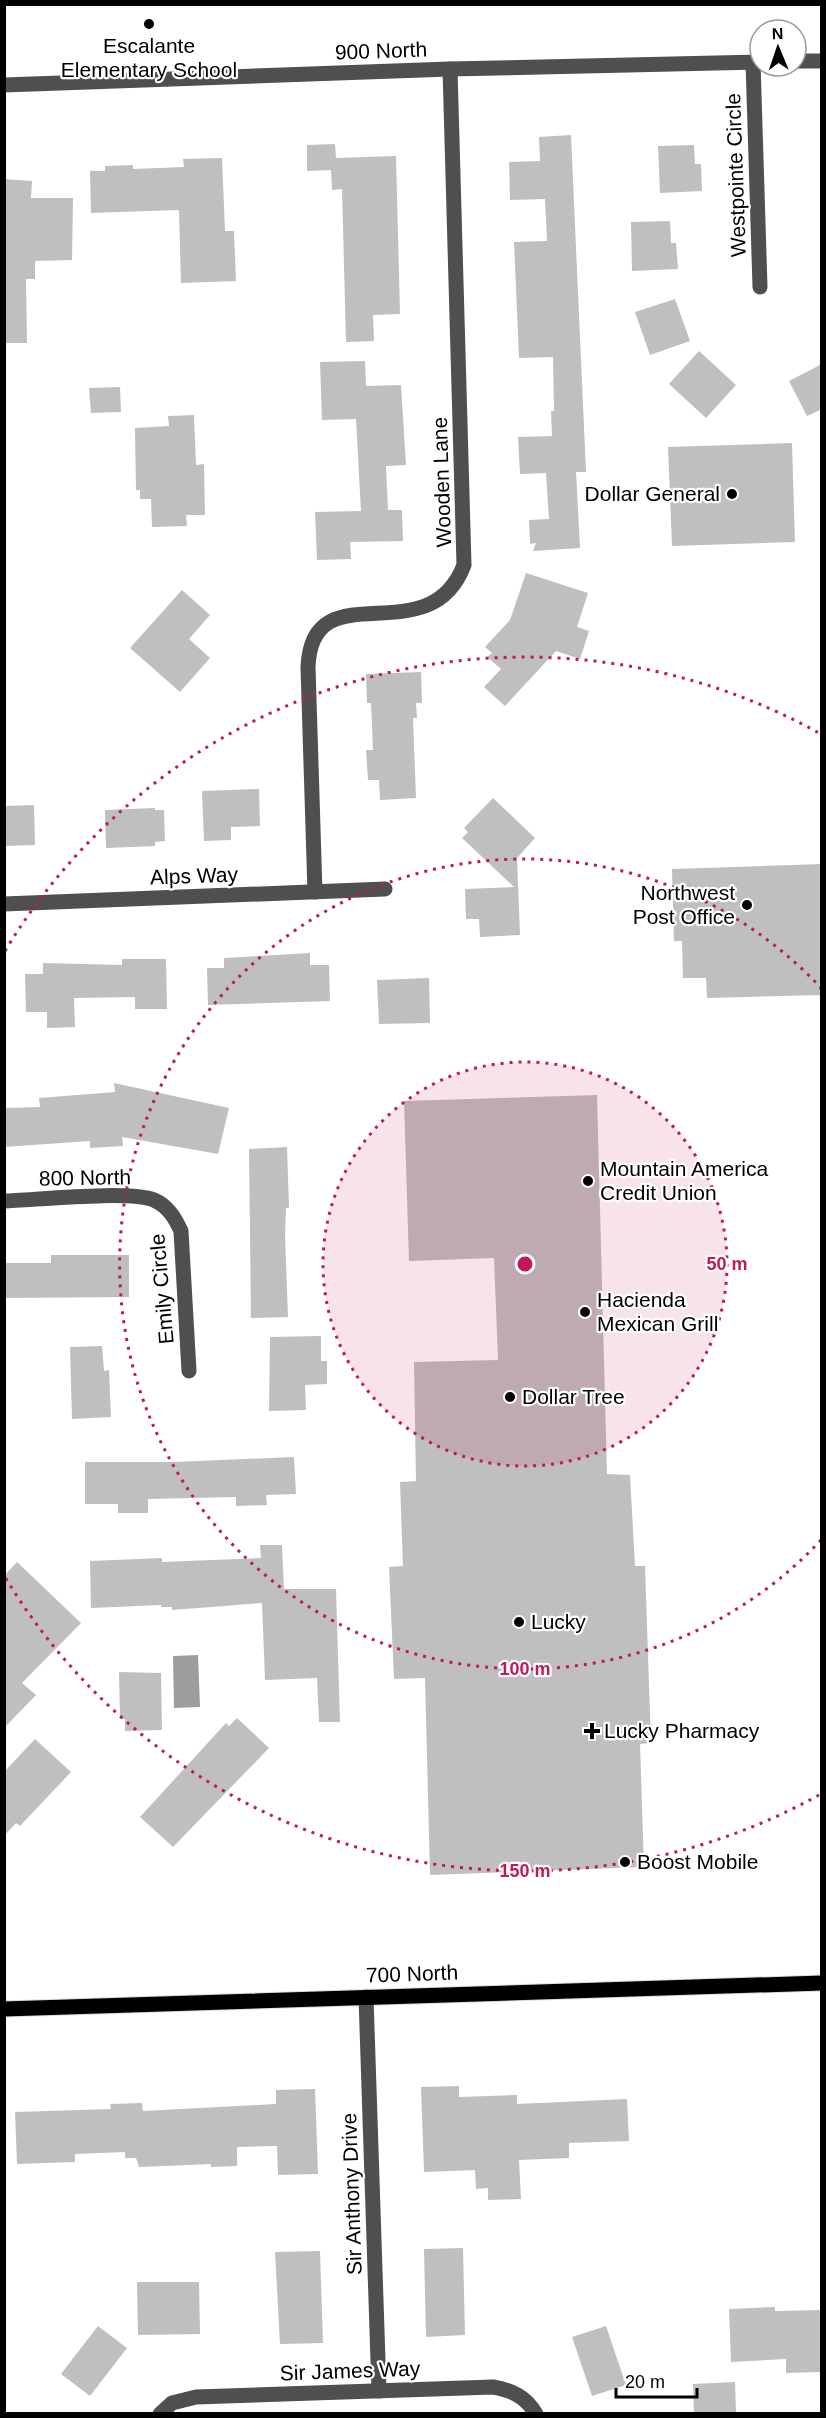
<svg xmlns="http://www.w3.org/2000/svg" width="826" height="2418" font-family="Arial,sans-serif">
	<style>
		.water { fill: #9d9d9d }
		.building { fill: #bfbfbf }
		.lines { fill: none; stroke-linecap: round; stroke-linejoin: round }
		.major-casing { stroke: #dbdbdb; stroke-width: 17 }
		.minor { stroke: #4f4f4f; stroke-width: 15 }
		.major { stroke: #000; stroke-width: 15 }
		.ring { fill: none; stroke: #c2185b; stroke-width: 3; stroke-dasharray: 3 6 }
		.poi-dot { fill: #000; stroke: #fff; stroke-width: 2 }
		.labels { text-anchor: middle; stroke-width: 4.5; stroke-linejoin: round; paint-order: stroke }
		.poi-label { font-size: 21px; fill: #000; stroke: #fff; text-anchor: start }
		.street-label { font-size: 21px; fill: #000; stroke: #fff }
		.centre { fill: #c2185b; stroke: #fff; stroke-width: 3 }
		.ring-label { font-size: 18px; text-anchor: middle; font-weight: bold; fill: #c2185b; stroke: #fff; stroke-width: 4.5; stroke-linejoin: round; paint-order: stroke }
	</style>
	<rect width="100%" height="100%" fill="#fff"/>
	<polygon class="water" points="198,1655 200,1707 174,1708 173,1656"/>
	<g class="building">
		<polygon points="571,135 586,472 576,472 580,548 533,551 536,543 530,544 529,520 549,519 546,473 520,474 518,437 552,436 551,411 554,411 553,357 519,358 514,242 547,241 545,199 510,200 509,162 540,161 539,137"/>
		<polygon points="335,144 336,158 396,156 400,314 373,315 374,341 346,342 342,189 332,190 331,170 307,171 307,145"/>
		<polygon points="694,145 695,164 701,164 702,191 660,193 658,146"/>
		<polygon points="222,158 225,231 234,231 236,281 181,283 179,210 91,213 90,171 105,171 105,166 133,165 133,169 184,167 183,159"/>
		<polygon points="4,179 32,181 31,198 73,198 72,260 35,261 35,279 26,279 27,343 4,343"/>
		<polygon points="670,221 671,243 676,243 678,269 632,271 631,222"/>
		<polygon points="675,299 690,341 650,355 635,312"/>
		<polygon points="699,351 736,385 706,418 669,384"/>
		<polygon points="365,361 366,386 401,385 406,465 386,466 388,510 402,510 403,541 350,542 351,559 317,560 315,512 361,511 356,419 322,420 320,362"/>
		<polygon points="822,364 822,409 807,416 789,381"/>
		<polygon points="120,387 121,412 91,413 89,388"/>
		<polygon points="194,415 196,465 204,464 205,515 186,515 187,526 152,527 151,499 140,499 140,490 136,490 135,428 169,426 168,416"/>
		<polygon points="792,443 795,542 672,546 668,447"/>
		<polygon points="526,573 588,593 577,627 589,631 580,659 556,651 505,706 484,687 501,669 487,657 492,653 485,647 510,620"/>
		<polygon points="182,590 210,615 189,639 210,658 180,692 130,648"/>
		<polygon points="421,672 422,703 416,703 417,718 413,718 416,798 380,800 379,780 368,780 366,750 373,750 371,703 367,703 366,674"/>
		<polygon points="259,789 260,826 231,827 231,840 204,841 202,791"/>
		<polygon points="493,798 535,838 517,858 520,935 480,937 479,919 466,919 465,889 514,887 462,838 468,832 464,828"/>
		<polygon points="34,805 35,845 4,846 4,806"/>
		<polygon points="155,808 155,810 164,810 165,841 155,842 155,846 106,848 105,810"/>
		<polygon points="822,864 822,995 707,998 706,978 683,978 682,941 674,941 672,869"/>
		<polygon points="310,953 310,965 329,965 330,1001 208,1005 207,968 224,968 224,958"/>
		<polygon points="122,959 166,959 167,1009 135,1009 135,997 74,998 75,1027 47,1028 47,1012 26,1012 25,974 43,974 43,963 122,965"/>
		<polygon points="429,978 430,1023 379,1024 377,980"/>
		<polygon points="114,1083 229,1108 218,1154 122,1137 123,1146 90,1148 90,1141 4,1147 4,1108 40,1107 39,1098 115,1092"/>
		<polygon points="597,1095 607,1474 630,1475 635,1566 645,1566 651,1743 640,1744 644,1867 430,1875 425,1678 394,1679 389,1567 403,1566 400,1482 416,1481 414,1362 498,1360 494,1258 409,1261 404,1101"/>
		<polygon points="287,1147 289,1208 286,1208 285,1235 288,1317 251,1318 249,1149"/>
		<polygon points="51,1255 129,1255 129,1297 4,1298 4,1263 51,1263"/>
		<polygon points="321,1336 321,1361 327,1361 327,1384 305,1385 306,1410 269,1411 270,1337"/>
		<polygon points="102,1346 104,1371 109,1370 111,1417 72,1419 70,1347"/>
		<polygon points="294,1457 296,1494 266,1495 267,1505 236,1506 236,1497 148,1499 148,1513 118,1513 118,1504 85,1504 85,1462 175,1462"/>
		<polygon points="260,1545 282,1545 284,1589 336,1589 340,1722 319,1722 317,1678 265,1680 262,1603 172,1610 172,1607 161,1607 161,1605 91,1608 90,1561 162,1558 162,1562 261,1558"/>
		<polygon points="17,1562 81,1623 22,1683 36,1695 4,1728 4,1576"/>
		<polygon points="119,1672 161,1673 162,1730 125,1731 125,1719 120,1719"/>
		<polygon points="237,1718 269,1748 173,1847 140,1817 226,1723 229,1726"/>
		<polygon points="35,1739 71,1772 20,1826 16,1823 4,1836 4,1772"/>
		<polygon points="459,2086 459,2097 517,2095 517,2104 627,2099 629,2141 569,2143 569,2158 519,2160 521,2199 488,2200 488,2188 476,2189 475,2170 424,2172 421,2087"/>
		<polygon points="315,2089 318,2174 278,2175 277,2146 237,2147 237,2166 211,2167 211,2164 139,2167 136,2158 125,2158 125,2152 75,2154 75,2162 17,2164 15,2112 111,2109 110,2104 142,2103 143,2111 276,2104 276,2090"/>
		<polygon points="463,2248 465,2335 426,2337 424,2249"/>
		<polygon points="320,2251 323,2343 280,2344 275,2252"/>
		<polygon points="137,2282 199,2282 200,2334 138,2335"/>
		<polygon points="775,2307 775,2311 822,2310 822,2372 786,2373 786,2359 731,2362 729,2309"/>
		<polygon points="98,2326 127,2348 90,2396 61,2374"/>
		<polygon points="606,2326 626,2385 592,2396 572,2337"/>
		<polygon points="735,2382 736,2414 694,2414 693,2384"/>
	</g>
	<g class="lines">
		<defs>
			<polyline id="major" points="4,2009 822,1983"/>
		</defs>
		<use href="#major" class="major-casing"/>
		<g class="minor">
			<polyline points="796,61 822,61"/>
			<polyline points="753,62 760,287"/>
			<polyline points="4,85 450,69 760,62"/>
			<path d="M315,892l-7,-225c4,-99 121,-10 156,-102l-14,-496"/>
			<polyline points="4,904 385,889"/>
			<path d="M4,1201c32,-1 125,-11 150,-1 14,6 21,18 27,31l8,140"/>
			<polyline points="366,1997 379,2391"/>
			<path d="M160,2414l12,-11 24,-6 297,-10c19,3 33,10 43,27"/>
		</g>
		<use href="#major" class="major"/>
	</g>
	<circle cx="525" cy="1264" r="202" fill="#c2185b" fill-opacity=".12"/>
	<g class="ring">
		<circle cx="525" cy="1264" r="202"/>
		<path d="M821 1540A405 405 0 1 1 821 988"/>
		<path d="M819 1795A607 607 0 0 1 5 1577M5 951A607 607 0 0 1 819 733"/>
	</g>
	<g class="poi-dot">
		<circle cx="149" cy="24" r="6"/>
		<circle cx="732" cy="494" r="6"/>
		<circle cx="747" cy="905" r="6"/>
		<circle cx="588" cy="1181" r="6"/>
		<circle cx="585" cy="1312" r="6"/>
		<circle cx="510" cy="1397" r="6"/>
		<circle cx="519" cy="1622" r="6"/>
		<path d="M589 1722h6v6h6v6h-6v6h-6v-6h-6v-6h6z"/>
		<circle cx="625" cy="1862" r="6"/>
	</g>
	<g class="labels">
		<g class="poi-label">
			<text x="149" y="53" text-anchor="middle">Escalante<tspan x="149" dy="24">Elementary School</tspan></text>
			<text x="720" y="501" text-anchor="end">Dollar General</text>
			<text x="735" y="900" text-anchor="end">Northwest<tspan x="735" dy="24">Post Office</tspan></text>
			<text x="600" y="1176">Mountain America<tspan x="600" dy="24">Credit Union</tspan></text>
			<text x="597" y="1307">Hacienda<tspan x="597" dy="24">Mexican Grill</tspan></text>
			<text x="522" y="1404">Dollar Tree</text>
			<text x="531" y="1629">Lucky</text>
			<text x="604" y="1738">Lucky Pharmacy</text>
			<text x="637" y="1869">Boost Mobile</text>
		</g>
		<g class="street-label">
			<text transform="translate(381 51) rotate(-2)" y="7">900 North</text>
			<text transform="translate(736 175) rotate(-92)" y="7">Westpointe Circle</text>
			<text transform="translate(442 482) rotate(-92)" y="7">Wooden Lane</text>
			<text transform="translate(194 876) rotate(-2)" y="7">Alps Way</text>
			<text transform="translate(85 1178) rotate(-1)" y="7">800 North</text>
			<text transform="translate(162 1289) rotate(-95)" y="7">Emily Circle</text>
			<text transform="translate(412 1974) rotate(-2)" y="7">700 North</text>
			<text transform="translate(352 2194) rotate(-92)" y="7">Sir Anthony Drive</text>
			<text transform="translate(350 2371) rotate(-2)" y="7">Sir James Way</text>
		</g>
	</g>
	<circle cx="525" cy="1264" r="9" class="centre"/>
	<g class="ring-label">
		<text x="727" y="1270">50 m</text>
		<text x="525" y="1675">100 m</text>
		<text x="525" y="1877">150 m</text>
	</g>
	<rect width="826" height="2418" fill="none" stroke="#000000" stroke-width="12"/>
	<g transform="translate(778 48) rotate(358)"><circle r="28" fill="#ffffff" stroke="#999999" stroke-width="1.5"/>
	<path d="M0-4.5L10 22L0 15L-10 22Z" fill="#000000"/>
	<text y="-9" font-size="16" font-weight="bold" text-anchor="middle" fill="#000000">N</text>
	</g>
	<path d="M616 2388v9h81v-9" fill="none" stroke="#000000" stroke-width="3"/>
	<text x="625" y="2388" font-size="18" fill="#000000" stroke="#ffffff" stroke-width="4.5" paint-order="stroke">20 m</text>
</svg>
